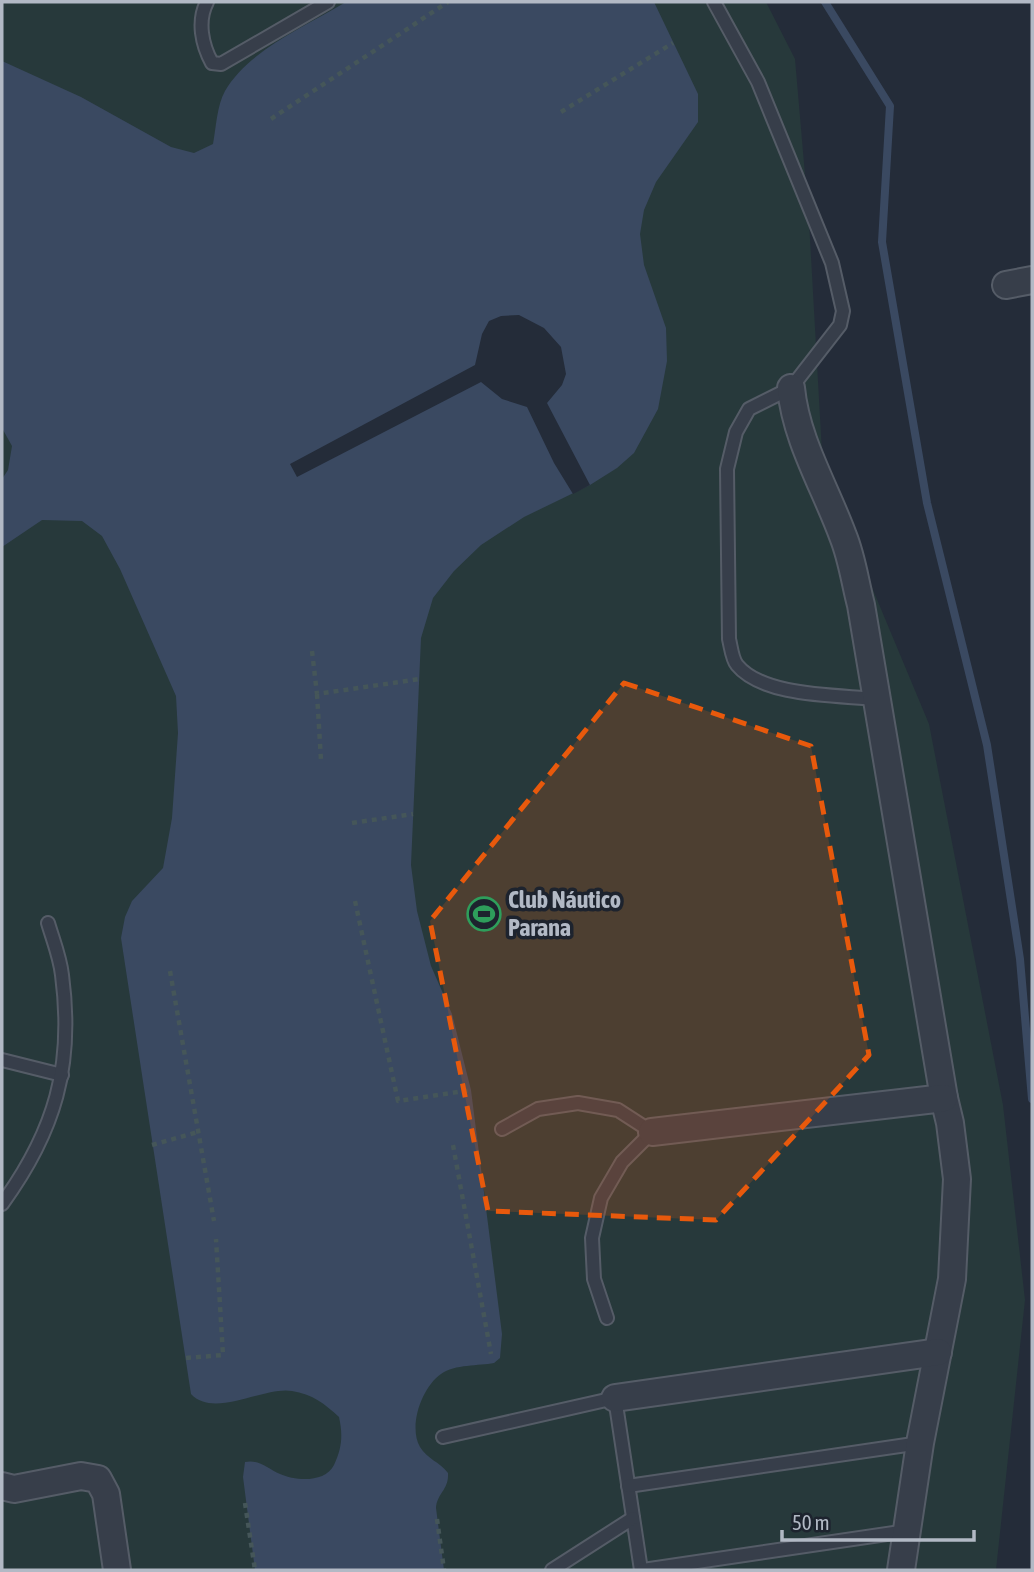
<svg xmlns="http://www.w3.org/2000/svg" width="1034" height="1572" font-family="'Asap Condensed',sans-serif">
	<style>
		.green { fill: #27393b }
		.water { fill: #3a4961 }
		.pier { fill: #242c39 }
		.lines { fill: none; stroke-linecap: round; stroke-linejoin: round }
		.stream { stroke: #3a4961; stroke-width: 8 }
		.service-casing { stroke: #555c67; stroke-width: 16 }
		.minor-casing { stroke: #555c67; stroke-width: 30 }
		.path { stroke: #455659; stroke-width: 4.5; stroke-dasharray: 5 5; stroke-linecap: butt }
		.service { stroke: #373e4a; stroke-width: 12 }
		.minor { stroke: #373e4a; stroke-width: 26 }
		.marked { fill: #e8590c; fill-opacity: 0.2; stroke: #e8590c; stroke-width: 5; stroke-dasharray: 14 9; stroke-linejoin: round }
		.labels { text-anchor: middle; stroke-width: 7; stroke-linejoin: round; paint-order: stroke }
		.poi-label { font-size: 24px; font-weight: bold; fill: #b2b9c5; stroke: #1d232e; text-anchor: start }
	</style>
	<rect width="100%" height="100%" fill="#242c39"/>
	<polygon class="green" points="2,2 766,2 795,59 809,221 823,470 929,724 1003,1105 1025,1300 996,1570 2,1570"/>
	<path class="water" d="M346,2h308l44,92v28l-42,60 -12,28 -4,24 4,31 22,63 1,33 -9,48 -24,44 -17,15 -27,17 -66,32 -43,28 -27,26 -21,27 -12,40 -10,227 6,46 14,55 21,48 19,76 31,244 -2,24 -6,5c-15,3 -39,1 -53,11 -19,13 -33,52 -21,73 7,12 20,15 28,26 1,17 -11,20 -12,35l8,62h-189l-12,-93 2,-15c14,-3 23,7 35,12 16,7 45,9 54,-9 8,-17 9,-30 5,-48 -14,-13 -27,-23 -47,-26 -28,-5 -78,28 -101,3l-70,-456 4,-21 7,-16 31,-33 9,-50 6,-85 -2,-37 -56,-127 -18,-33 -20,-15 -40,-1 -40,27v-68l6,-9 4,-24 -10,-18v-367l79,36 90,50 23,6 19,-9c3,-16 4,-39 12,-53 24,-41 81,-65 121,-89z"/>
	<polygon class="pier" points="519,315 544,328 561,347 566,374 562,385 547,403 590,485 573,494 554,463 527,407 502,399 481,382 297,477 290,464 475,365 482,334 489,321 501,316"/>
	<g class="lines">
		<polyline class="stream" points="825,2 890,106 882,242 927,503 987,745 1020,959 1032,1099"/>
		<defs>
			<g id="service">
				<path d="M207,2c-10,19 -5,43 5,61l9,1 107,-62"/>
				<path d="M714,2l44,80 74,181 11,48 -3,14 -49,63 -42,21 -13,23 -9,37 2,170c2,8 3,20 8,26 26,32 100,30 139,34"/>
				<polyline points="2,1060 62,1075"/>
				<polyline points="502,1129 538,1109 578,1103 618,1110 652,1132 622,1162 601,1198 592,1238 594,1279 607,1318"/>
				<path d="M2,1204c53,-73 72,-138 60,-229 -2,-18 -9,-35 -14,-52"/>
				<polyline points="443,1437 615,1398 641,1570"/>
				<polyline points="628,1486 920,1443"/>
				<polyline points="552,1570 633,1518"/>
				<polyline points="643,1570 907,1531"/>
			</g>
			<g id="minor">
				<polyline points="1006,285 1032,280"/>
				<path d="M791,388c5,52 34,99 52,148 9,22 12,46 18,69l83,493 6,25 7,56 -5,100 -32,164 -19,127"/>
				<polyline points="652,1132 944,1098"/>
				<polyline points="615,1398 938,1352"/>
				<polyline points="2,1486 14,1489 81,1476 98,1479 106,1494 117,1570"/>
			</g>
		</defs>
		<use href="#service" class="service-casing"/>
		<use href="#minor" class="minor-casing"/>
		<g class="path">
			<polyline points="561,112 673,43"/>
			<polyline points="271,119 448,2"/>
			<polyline points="312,651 317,694 420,679"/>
			<polyline points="317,694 321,760"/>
			<polyline points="352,823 413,814"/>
			<polyline points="355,901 398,1101 471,1090"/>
			<polyline points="170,971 214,1221"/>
			<polyline points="152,1145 198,1132"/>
			<polyline points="453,1145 491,1354"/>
			<polyline points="186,1358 223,1355 216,1239"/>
			<polyline points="245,1503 255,1570"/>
			<polyline points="437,1519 444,1570"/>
		</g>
		<use href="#service" class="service"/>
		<use href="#minor" class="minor"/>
	</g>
	<path class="marked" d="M624,683l187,63 58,309 -153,165 -228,-9 -58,-290z"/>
	<defs>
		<symbol id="stadium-ring" viewBox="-11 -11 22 22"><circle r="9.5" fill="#1d232e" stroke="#2e9e5b" stroke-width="1.5"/><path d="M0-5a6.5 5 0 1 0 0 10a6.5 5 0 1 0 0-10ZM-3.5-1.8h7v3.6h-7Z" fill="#2e9e5b"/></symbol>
	</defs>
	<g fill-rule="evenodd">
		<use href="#stadium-ring" x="465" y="895" width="38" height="38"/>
	</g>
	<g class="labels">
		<g class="poi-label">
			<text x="508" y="908">Club Náutico<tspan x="508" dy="28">Parana</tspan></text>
		</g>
	</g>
	<rect width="1034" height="1572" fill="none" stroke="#b2b9c5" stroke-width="7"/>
	<path d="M782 1530v10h192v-10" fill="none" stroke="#b2b9c5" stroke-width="3.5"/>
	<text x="792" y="1530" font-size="21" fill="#b2b9c5" stroke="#1d232e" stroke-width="5" paint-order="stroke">50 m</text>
</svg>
